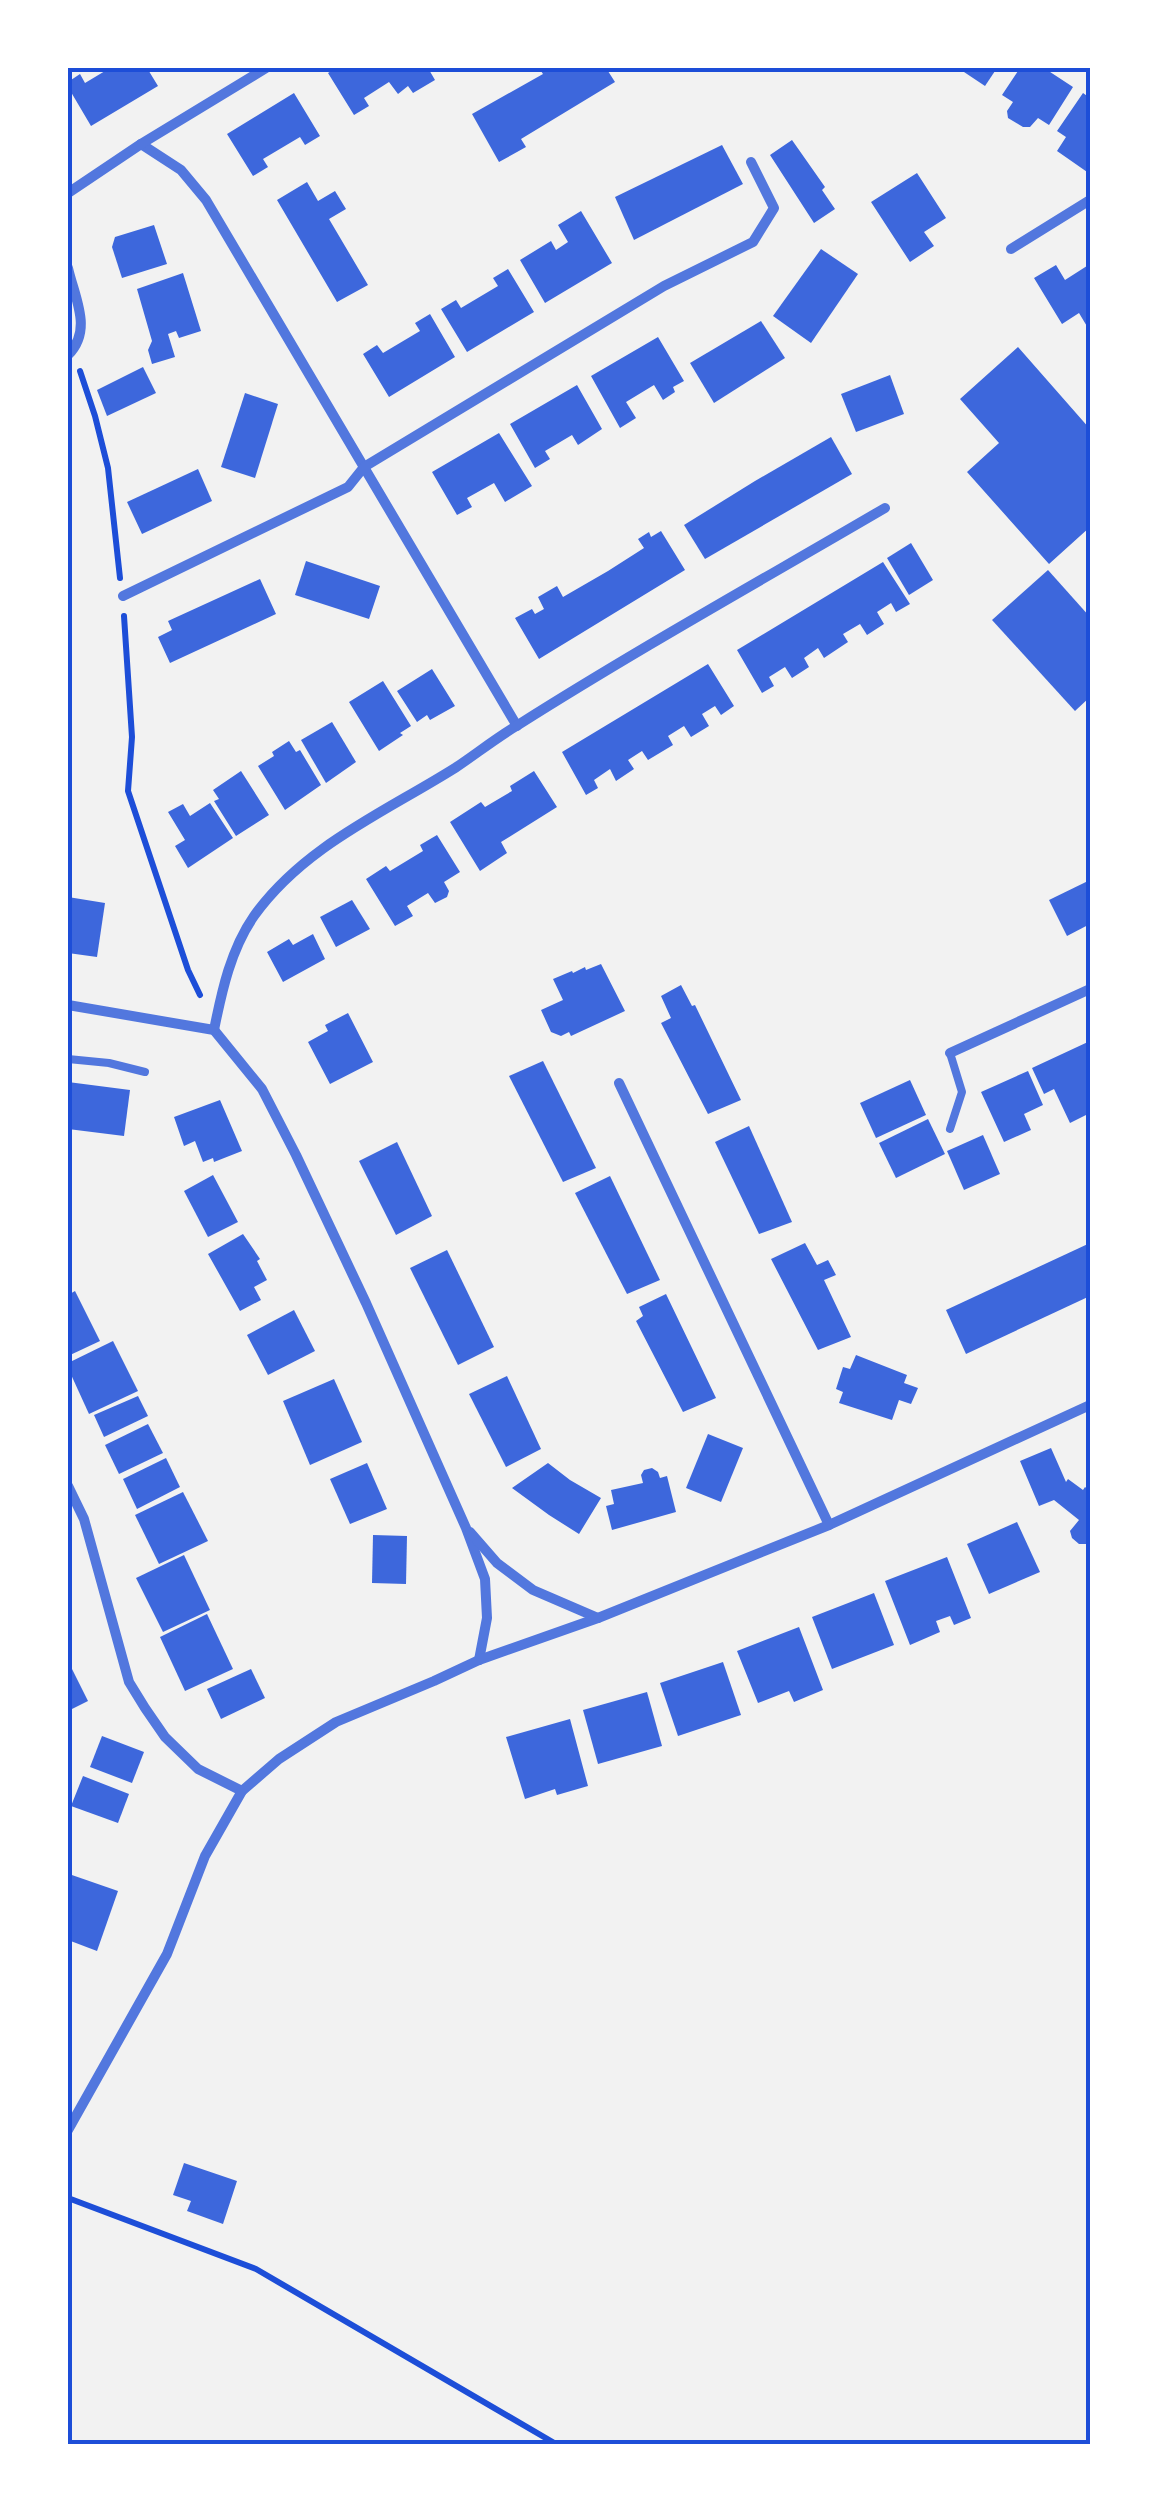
<svg xmlns="http://www.w3.org/2000/svg" width="1158" height="2512" font-family="Karla,sans-serif">
	<style>
		.building { fill: #3d67dc }
		.lines { fill: none; stroke-linecap: round; stroke-linejoin: round }
		.path { stroke: #1d4ed8; stroke-width: 6 }
		.service { stroke: #5277de; stroke-width: 8 }
		.minor { stroke: #5277de; stroke-width: 10 }
		.neatline { fill: none; stroke: #1d4ed8; stroke-width: 4 }
	</style>
	<rect width="100%" height="100%" fill="#f2f2f2"/>
	<g class="building">
		<polygon points="110,68 147,68 158,86 91,126 68,87 68,82 80,74 85,83"/>
		<polygon points="336,68 428,68 435,80 413,93 408,86 398,94 389,82 364,98 369,106 354,115 328,73"/>
		<polygon points="547,68 606,68 615,82 521,139 526,147 499,162 472,114 543,74 541,71"/>
		<polygon points="958,68 997,68 985,86"/>
		<polygon points="1020,68 1044,68 1073,87 1049,125 1038,118 1030,127 1023,127 1008,118 1007,111 1013,102 1002,95"/>
		<polygon points="294,93 320,136 305,145 300,137 263,159 268,167 253,176 227,134"/>
		<polygon points="1083,93 1090,98 1090,174 1057,151 1066,137 1057,131"/>
		<polygon points="792,140 825,187 822,190 835,209 814,223 770,155"/>
		<polygon points="722,145 743,184 634,240 615,197"/>
		<polygon points="917,173 946,218 924,232 934,246 910,262 871,202"/>
		<polygon points="307,182 318,201 335,191 346,209 329,219 368,285 337,302 277,200"/>
		<polygon points="581,211 612,263 545,303 520,260 551,241 556,250 568,242 558,225"/>
		<polygon points="154,225 167,264 122,278 112,247 115,237"/>
		<polygon points="821,249 858,274 811,343 773,316"/>
		<polygon points="1090,264 1090,326 1088,328 1079,313 1062,324 1034,278 1056,265 1065,280"/>
		<polygon points="508,269 534,312 467,352 441,309 456,300 461,308 498,286 493,278"/>
		<polygon points="183,273 201,331 179,338 176,331 168,334 175,357 152,364 148,350 152,341 137,289"/>
		<polygon points="430,314 455,357 389,397 363,354 377,345 383,353 420,331 415,323"/>
		<polygon points="761,321 785,358 714,403 690,363"/>
		<polygon points="658,337 684,381 673,387 675,392 663,400 654,385 626,402 636,418 620,428 591,376"/>
		<polygon points="1018,347 1090,429 1090,527 1049,564 967,472 999,443 960,399"/>
		<polygon points="143,367 156,393 107,416 97,390"/>
		<polygon points="890,375 904,414 856,432 841,394"/>
		<polygon points="577,385 602,429 578,445 572,435 545,451 550,459 535,468 510,424"/>
		<polygon points="245,393 278,404 255,478 221,467"/>
		<polygon points="499,433 532,486 505,502 494,483 467,498 472,507 457,515 432,472"/>
		<polygon points="831,437 852,474 705,559 684,525 755,481"/>
		<polygon points="198,469 212,501 142,534 127,502"/>
		<polygon points="661,531 685,570 539,659 515,618 532,609 535,614 544,609 538,597 557,586 563,597 608,571 644,548 638,539 649,532 651,537"/>
		<polygon points="911,543 933,580 909,595 887,558"/>
		<polygon points="306,561 380,586 369,619 295,595"/>
		<polygon points="883,562 910,604 896,612 891,603 877,612 884,624 867,635 860,624 843,634 848,642 824,658 818,648 804,658 809,667 792,678 785,667 769,677 774,686 762,693 737,650"/>
		<polygon points="1048,570 1090,617 1090,697 1075,711 992,620"/>
		<polygon points="260,579 276,614 170,663 158,637 172,630 168,621"/>
		<polygon points="708,664 734,706 721,715 715,706 702,714 709,726 691,737 684,726 668,736 673,745 648,760 642,751 628,760 634,769 616,781 610,769 594,780 598,788 586,795 562,752"/>
		<polygon points="432,669 455,706 430,720 427,715 417,722 397,691"/>
		<polygon points="383,681 411,726 400,733 403,735 379,751 349,702"/>
		<polygon points="332,722 356,762 326,783 301,740"/>
		<polygon points="289,741 296,752 300,750 321,785 285,810 258,766 274,756 272,752"/>
		<polygon points="241,771 269,815 236,836 214,801 219,799 213,790"/>
		<polygon points="534,771 557,807 501,842 507,853 480,871 450,822 481,802 485,807 512,791 510,786"/>
		<polygon points="210,803 233,838 188,868 175,846 185,840 168,812 183,804 190,816"/>
		<polygon points="437,835 460,872 444,882 449,891 447,897 435,903 428,893 407,906 413,916 395,926 366,879 386,866 390,871 423,851 420,845"/>
		<polygon points="1090,880 1090,924 1067,936 1049,900"/>
		<polygon points="68,897 105,903 97,957 68,953"/>
		<polygon points="352,900 370,929 336,947 320,917"/>
		<polygon points="313,934 325,959 283,982 267,952 289,939 293,945"/>
		<polygon points="601,964 625,1011 571,1036 569,1032 561,1036 551,1032 541,1010 563,1000 553,979 572,971 573,973 585,967 586,970"/>
		<polygon points="681,985 692,1006 695,1005 741,1100 708,1114 661,1023 671,1018 661,996"/>
		<polygon points="348,1013 373,1062 330,1084 308,1042 328,1031 325,1025"/>
		<polygon points="1090,1041 1090,1113 1070,1123 1054,1089 1044,1094 1032,1068"/>
		<polygon points="543,1061 596,1168 563,1182 509,1076"/>
		<polygon points="1028,1071 1043,1105 1024,1114 1031,1130 1004,1142 981,1092"/>
		<polygon points="910,1080 926,1115 876,1138 860,1103"/>
		<polygon points="68,1082 130,1090 124,1136 68,1129"/>
		<polygon points="220,1100 242,1151 214,1162 213,1158 203,1162 195,1141 184,1146 174,1117"/>
		<polygon points="928,1119 945,1154 896,1178 879,1143"/>
		<polygon points="749,1126 792,1222 759,1234 715,1142"/>
		<polygon points="983,1135 1000,1174 964,1190 947,1151"/>
		<polygon points="397,1142 432,1216 396,1235 359,1161"/>
		<polygon points="213,1175 238,1222 208,1237 184,1191"/>
		<polygon points="610,1176 660,1280 627,1294 575,1193"/>
		<polygon points="243,1234 260,1259 257,1261 267,1280 254,1287 261,1300 240,1311 208,1254"/>
		<polygon points="805,1243 817,1265 828,1260 836,1275 824,1280 851,1337 818,1350 771,1259"/>
		<polygon points="1090,1243 1090,1296 966,1354 946,1310"/>
		<polygon points="447,1250 494,1347 458,1365 410,1268"/>
		<polygon points="75,1291 100,1341 68,1356 68,1295"/>
		<polygon points="666,1294 716,1398 683,1412 636,1321 643,1316 639,1307"/>
		<polygon points="294,1310 315,1351 268,1375 247,1335"/>
		<polygon points="113,1341 138,1391 89,1414 68,1368 68,1363"/>
		<polygon points="856,1355 907,1375 904,1383 918,1388 911,1404 899,1400 892,1420 839,1403 843,1392 836,1389 843,1367 850,1369"/>
		<polygon points="507,1376 541,1449 506,1467 469,1394"/>
		<polygon points="334,1379 362,1442 310,1465 283,1401"/>
		<polygon points="138,1396 148,1416 104,1437 94,1415"/>
		<polygon points="148,1424 163,1453 119,1474 105,1445"/>
		<polygon points="708,1434 743,1448 721,1502 686,1488"/>
		<polygon points="1051,1448 1066,1482 1068,1479 1083,1490 1085,1487 1090,1491 1090,1538 1086,1544 1079,1544 1072,1538 1070,1531 1079,1520 1054,1500 1039,1506 1020,1461"/>
		<polygon points="166,1458 180,1487 137,1509 123,1479"/>
		<polygon points="367,1463 387,1509 350,1524 330,1479"/>
		<polygon points="548,1463 570,1480 601,1498 579,1534 549,1515 512,1488"/>
		<polygon points="652,1468 658,1472 660,1478 667,1476 676,1512 612,1530 606,1506 614,1504 611,1490 643,1483 641,1475 644,1470"/>
		<polygon points="183,1492 208,1541 159,1564 135,1515"/>
		<polygon points="1017,1522 1040,1572 989,1594 967,1544"/>
		<polygon points="373,1535 407,1536 406,1584 372,1583"/>
		<polygon points="184,1555 210,1610 163,1632 136,1578"/>
		<polygon points="947,1557 971,1618 954,1625 950,1616 936,1621 940,1632 910,1645 885,1581"/>
		<polygon points="874,1593 894,1645 832,1669 812,1617"/>
		<polygon points="207,1614 233,1669 185,1691 160,1637"/>
		<polygon points="799,1627 823,1690 794,1702 789,1691 758,1703 737,1651"/>
		<polygon points="68,1661 88,1701 68,1711"/>
		<polygon points="723,1662 741,1715 678,1736 660,1683"/>
		<polygon points="251,1669 265,1698 221,1719 207,1689"/>
		<polygon points="647,1692 662,1746 598,1764 583,1710"/>
		<polygon points="570,1719 588,1786 557,1795 555,1789 525,1799 506,1737"/>
		<polygon points="102,1736 144,1752 132,1783 90,1767"/>
		<polygon points="83,1776 129,1794 118,1823 71,1806"/>
		<polygon points="69,1874 118,1891 97,1951 68,1940 68,1880"/>
		<polygon points="184,2163 237,2181 223,2224 187,2211 191,2201 173,2195"/>
	</g>
	<g class="lines">
		<g class="path">
			<polyline points="80,371 95,416 108,468 120,578"/>
			<polyline points="124,616 132,737 128,791 188,970 200,995"/>
			<polyline points="68,2198 256,2269 556,2444"/>
		</g>
		<g class="service">
			<polyline points="950,1053 962,1092 950,1129"/>
			<polyline points="68,1059 109,1063 145,1072"/>
		</g>
		<g class="minor">
			<polyline points="141,144 181,170 206,200 517,726"/>
			<polyline points="68,193 141,144 266,68"/>
			<polyline points="1011,249 1090,200"/>
			<path d="M68,268c7,31 25,62 0,87"/>
			<polyline points="123,596 348,487 364,467 664,286 753,242 774,208 751,162"/>
			<polyline points="68,1005 214,1030 262,1089 296,1155 366,1303 466,1528 485,1579 487,1618 479,1660"/>
			<path d="M214,1030c8,-40 17,-81 40,-114 50,-70 131,-104 201,-148 21,-14 41,-30 63,-43 120,-76 244,-145 367,-217"/>
			<polyline points="950,1053 1090,989"/>
			<polyline points="619,1083 829,1525"/>
			<polyline points="68,1486 84,1519 129,1682 145,1708 165,1737 198,1769 242,1791"/>
			<polyline points="470,1532 497,1563 533,1590 598,1618"/>
			<polyline points="68,2130 167,1954 205,1856 242,1791 279,1759 336,1722 434,1681 479,1660 598,1618 829,1525 1090,1405"/>
		</g>
	</g>
	<rect width="1158" height="2512" fill="none" stroke="#ffffff" stroke-width="140"/>
	<rect x="70" y="70" width="1018" height="2372" class="neatline"/>
</svg>
